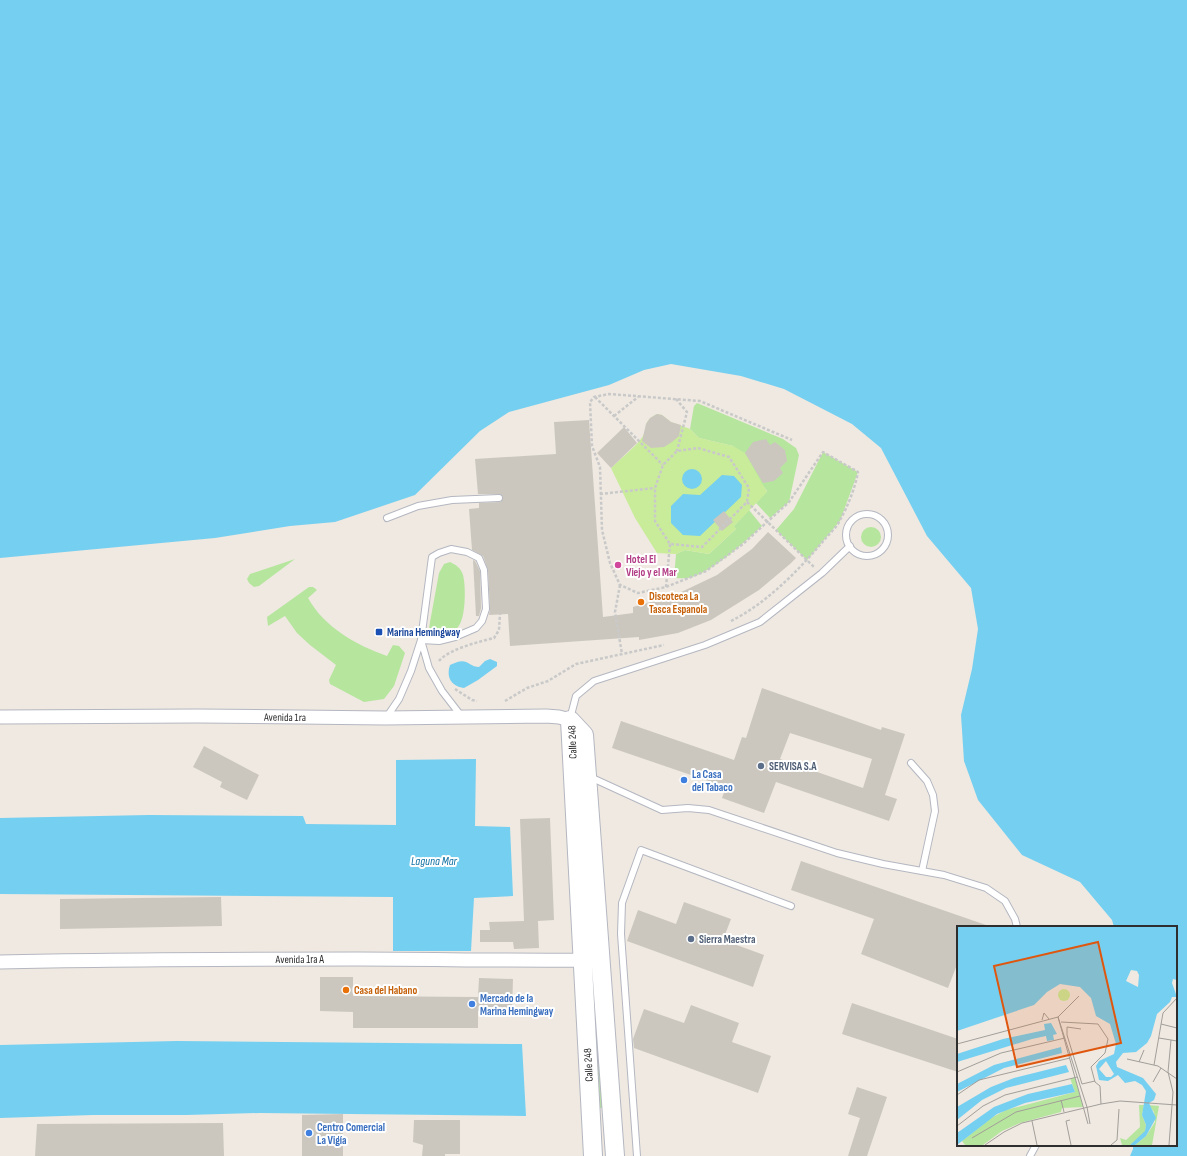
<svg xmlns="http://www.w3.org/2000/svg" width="1187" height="1156" font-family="'Sofia Sans Condensed',sans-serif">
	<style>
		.green { fill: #b6e59e }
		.pitch { fill: #c9ec9a }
		.water { fill: #75cff0 }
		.building { fill: #cbc7bf; fill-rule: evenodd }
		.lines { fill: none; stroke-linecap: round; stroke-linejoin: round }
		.lane-casing { stroke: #b4b7c1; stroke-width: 8 }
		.street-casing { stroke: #b4b7c1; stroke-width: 15 }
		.secondary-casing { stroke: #b4b7c1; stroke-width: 20 }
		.path { stroke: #c9c9c9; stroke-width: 2.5; stroke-dasharray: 3 2; stroke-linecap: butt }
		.lane { stroke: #fff; stroke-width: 6 }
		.street { stroke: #fff; stroke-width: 13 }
		.secondary { stroke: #fff; stroke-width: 18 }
		.hotel-dot { fill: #d1479c; stroke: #fff; stroke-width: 1.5 }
		.food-dot { fill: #e8710a; stroke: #fff; stroke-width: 1.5 }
		.transit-dot { fill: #1a4fb4; stroke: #fff; stroke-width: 1.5 }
		.service-dot { fill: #5c6f8a; stroke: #fff; stroke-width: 1.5 }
		.shop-dot { fill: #3f7fe0; stroke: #fff; stroke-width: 1.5 }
		.labels { text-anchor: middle; stroke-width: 4; stroke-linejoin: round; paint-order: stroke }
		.hotel-label { font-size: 11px; font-weight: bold; fill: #b23c85; stroke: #fff; text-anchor: start }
		.food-label { font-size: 11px; font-weight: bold; fill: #c56008; stroke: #fff; text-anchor: start }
		.transit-label { font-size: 11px; font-weight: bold; fill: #164399; stroke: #fff; text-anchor: start }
		.street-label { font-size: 11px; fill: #2e2e2e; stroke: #fff }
		.service-label { font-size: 11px; font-weight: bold; fill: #4e5e75; stroke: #fff; text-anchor: start }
		.shop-label { font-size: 11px; font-weight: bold; fill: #366cbe; stroke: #fff; text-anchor: start }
		.water-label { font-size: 12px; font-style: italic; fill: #0d6fa3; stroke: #fff }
		.inset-road { fill: none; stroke: #a29e99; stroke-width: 1 }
		.view { fill: #df570e; fill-opacity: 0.15; stroke: #df570e; stroke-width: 2 }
		.inset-edge { fill: none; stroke: #2e2e2e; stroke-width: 2 }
	</style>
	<rect width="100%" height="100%" fill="#efe9e1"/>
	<g class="green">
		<polygon points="697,403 783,439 796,448 799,455 789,502 770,518 756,503 767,491 733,446 699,438 690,429 694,406"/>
		<polygon points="823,452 858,472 840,521 807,560 776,530 794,509"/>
		<path d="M749,510l13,16c-16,15 -49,45 -70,51 -5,2 -12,1 -18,1l2,-24 9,-4 24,4 27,-25 -3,-2z"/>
		<circle cx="871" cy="537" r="10"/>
		<polygon points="295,559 259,586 254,587 249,583 247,579 250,574"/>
		<path d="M450,562c6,3 11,6 13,13 3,11 3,43 -5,52 -4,5 -10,6 -16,7 -6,2 -10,0 -13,-5l1,-7 9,-49 5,-9z"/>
		<path d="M309,587h4l4,3 -9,8c16,29 48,47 79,58l6,-11 6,1 6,7 -11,33 -10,13 -20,3 -34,-18 -1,-4 7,-15 -26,-20 -13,-12 -12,-17 -17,10 -1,-9z"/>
		<polygon points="593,987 596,987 605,1108 600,1108"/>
	</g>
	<path class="pitch" d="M657,414l5,1 9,7 19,7 9,9 34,8 12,7 22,39 -33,34 2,3 -27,25 -24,-4 -9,4 -19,-1 -22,-35 -24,-50c9,-9 25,-21 32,-32 6,-11 -2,-13 14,-22z"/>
	<g class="water">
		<polygon points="0,0 1187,0 1187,1156 1130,1156 1133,1149 1133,1145 1176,1145 1176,927 1114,927 1112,920 1080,882 1022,855 978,800 964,761 961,715 972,669 978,629 971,588 927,536 881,448 852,424 784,389 741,376 671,364 644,370 609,385 509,412 480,431 415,495 335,522 290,526 215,538 0,558"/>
		<circle cx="692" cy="479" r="10"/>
		<polygon points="722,475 734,476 742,485 741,497 700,536 683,535 671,523 671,506 683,494 700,495"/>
		<path d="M490,659l7,3v4l-19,14 -14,8c-13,-2 -18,-11 -14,-23 5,-2 11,-5 16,-3 5,2 7,5 13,5l6,-6z"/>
		<polygon points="476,759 475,826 510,827 513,896 474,898 471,951 393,951 393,897 0,894 0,818 149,815 303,816 306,824 396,825 396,760"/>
		<polygon points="177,1041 522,1044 526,1116 260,1113 186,1115 93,1115 0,1118 0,1045"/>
	</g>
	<g class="building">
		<polygon points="657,414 662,415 671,422 681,425 679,436 672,442 664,447 651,448 642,441 646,424 650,418"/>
		<polygon points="589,420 603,617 633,613 633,607 675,595 717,575 752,549 768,532 796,558 790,564 759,590 711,620 678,633 639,640 639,637 510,646 508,614 489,615 490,609 488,570 483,556 472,550 469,509 479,508 479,503 501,502 503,497 499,494 478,494 475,459 556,454 554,422"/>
		<polygon points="624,427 637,443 611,468 597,453"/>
		<polygon points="766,439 770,445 775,442 785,450 787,461 780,468 783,473 774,481 763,483 745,453 753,442"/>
		<polygon points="724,511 733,522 722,531 713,520"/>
		<polygon points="473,560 475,561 480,571 481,608 479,616 476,616"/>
		<path d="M762,688l119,42 1,-3 23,7 -20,61 12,4 -8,22 -113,-39 -12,31 -42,-15 4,-11 -114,-39 9,-27 113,39 8,-23 4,1zM790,733l82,26 -9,29 -83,-29z"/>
		<polygon points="204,746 259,775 247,800 220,787 222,782 193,767"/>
		<polygon points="550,818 554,920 538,921 539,948 514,949 513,942 480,942 480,930 490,930 489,922 524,921 520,819"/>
		<polygon points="801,861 986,925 986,927 958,927 958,962 948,988 861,954 874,919 791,890"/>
		<polygon points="221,897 222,926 60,929 60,899"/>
		<polygon points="684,902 731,919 723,940 764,955 753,987 627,941 638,910 676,924"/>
		<polygon points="320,977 353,977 353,996 478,997 479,978 513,979 512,1012 478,1011 478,1028 353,1028 353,1012 320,1011"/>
		<polygon points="852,1003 958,1039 958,1072 842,1034"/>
		<polygon points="691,1005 739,1023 732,1042 771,1056 758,1093 634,1048 633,1039 644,1009 684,1023"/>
		<polygon points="857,1087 887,1097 867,1156 848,1156 860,1118 848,1114"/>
		<polygon points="343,1114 343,1156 302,1156 302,1115"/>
		<polygon points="414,1120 460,1120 460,1154 445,1154 445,1156 422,1156 423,1145 413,1142"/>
		<polygon points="223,1123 224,1156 35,1156 37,1124"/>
	</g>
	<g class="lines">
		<defs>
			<g id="lane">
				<circle cx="867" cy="535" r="21"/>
				<polyline points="387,518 418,506 452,500 499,498"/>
				<polygon points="451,549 467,552 479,558 484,570 486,609 482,621 476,628 455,637 439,641 421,640 432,557 439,553"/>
				<polyline points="386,718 399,699 411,671 421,640 429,668 442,691 462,717"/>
				<polyline points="570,719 576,696 594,681 705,645 760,622 822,573 850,546"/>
				<polyline points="911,763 927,781 933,795 935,811 922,871"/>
				<polyline points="590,777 662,810 688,808 709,810 837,853 883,864 944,875 986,888 1005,901 1015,919 1017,927"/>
				<polyline points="637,1156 621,934 622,903 641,850 791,906"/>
				<polyline points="1030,1156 1036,1145"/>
			</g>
			<g id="street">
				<path id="s1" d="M0,717l198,-1 187,2 161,-2 13,1 11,3"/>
				<path id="s2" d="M0,962c119,-3 238,-3 358,-3 77,0 155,2 233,1"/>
			</g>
			<polyline id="secondary" points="593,1156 570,720 584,735 615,1156"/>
		</defs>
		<use href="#lane" class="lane-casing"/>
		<use href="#street" class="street-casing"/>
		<use href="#secondary" class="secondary-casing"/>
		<g class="path">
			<polyline points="595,397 663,465"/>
			<polyline points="676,399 687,412 677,451"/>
			<polyline points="614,416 638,397"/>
			<polygon points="698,448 729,457 749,488 747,502 702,547 670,544 655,521 655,488 663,465 677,451"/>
			<polyline points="600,494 655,488"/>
			<polyline points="747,502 814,567"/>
			<polyline points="620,585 615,612 622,654"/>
			<polyline points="666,587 670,544"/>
			<path d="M731,621c36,-18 68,-51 94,-82 5,-6 12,-12 15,-19 8,-14 15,-32 18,-48l-35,-20 -34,50 -46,42 -37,27 -40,16 -28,6 -18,-8 -10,-22 -8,-33 -2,-63 -8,-21 -2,-44 4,-5 15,-3 91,7 92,39"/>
			<path d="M439,661c10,-12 39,-19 55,-23l5,-8 1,-16"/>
			<polyline points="455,689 472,700 477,701"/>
			<polyline points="505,701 527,688 548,681 576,664 664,645"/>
		</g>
		<use href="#lane" class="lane"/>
		<use href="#street" class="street"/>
		<use href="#secondary" class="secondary"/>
	</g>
	<circle class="hotel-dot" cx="618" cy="565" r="4"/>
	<g class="food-dot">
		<circle cx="641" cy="602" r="4"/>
		<circle cx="346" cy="990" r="4"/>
	</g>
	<rect class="transit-dot" x="375" y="628" width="8" height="8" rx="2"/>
	<g class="service-dot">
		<circle cx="761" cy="766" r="4"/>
		<circle cx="691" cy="939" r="4"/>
	</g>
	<g class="shop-dot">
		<circle cx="684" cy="780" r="4"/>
		<circle cx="472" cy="1004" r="4"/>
		<circle cx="309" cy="1133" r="4"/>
	</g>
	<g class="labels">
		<g class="hotel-label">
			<text x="626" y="563">Hotel El<tspan x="626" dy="13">Viejo y el Mar</tspan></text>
		</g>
		<g class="food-label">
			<text x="649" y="600">Discoteca La<tspan x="649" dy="13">Tasca Espanola</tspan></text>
			<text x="354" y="994">Casa del Habano</text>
		</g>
		<g class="transit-label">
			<text x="387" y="636">Marina Hemingway</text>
		</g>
		<g class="street-label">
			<text dy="4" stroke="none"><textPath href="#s1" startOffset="285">Avenida 1ra</textPath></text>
			<text transform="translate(572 742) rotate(-92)" y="4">Calle 248</text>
			<text dy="4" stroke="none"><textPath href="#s2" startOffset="300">Avenida 1ra A</textPath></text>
			<text transform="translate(588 1065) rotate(-93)" y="4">Calle 248</text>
		</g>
		<g class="service-label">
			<text x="769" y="770">SERVISA S.A</text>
			<text x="699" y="943">Sierra Maestra</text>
		</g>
		<g class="shop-label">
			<text x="692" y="778">La Casa<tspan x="692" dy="13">del Tabaco</tspan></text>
			<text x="480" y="1002">Mercado de la<tspan x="480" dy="13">Marina Hemingway</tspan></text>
			<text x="317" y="1131">Centro Comercial<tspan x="317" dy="13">La Vigía</tspan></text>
		</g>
		<g class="water-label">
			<text x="434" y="865">Laguna Mar</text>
		</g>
	</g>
	<g transform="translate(957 926)">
		<rect width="220" height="220" fill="#efe9e1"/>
		<path d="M113,152h5l8,29 -21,1 -1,4 -41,11 -18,8 -19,14h-18l-3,-4 29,-23 15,-8 69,-18zM182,179h5l-2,10 4,10 -1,8 -15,12h-8l-2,-7 6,2 14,-13zM192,179l10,1 -7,39h-17l11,-9 9,-14 -1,-10z" fill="#b6e59e"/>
		<path d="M101 69a6 6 0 1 1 12 0a6 6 0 1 1-12 0Z" fill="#c9ec9a"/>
		<path d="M0,1h220v53l-4,-1 -1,4 5,14h-5l-2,5 -13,12 -6,22 -4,7 -11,9 -13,1 -7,9 1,5 26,11 13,16 -2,6 -5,3 7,15 -10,18 -11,9h-5l15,-14 1,-6 -4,-10 4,-24 -4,-6 -7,-4 -10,2 -7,-8 -10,6 -9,-1 -3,-14 3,-5 15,-7 2,-10 -6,-20 -14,-8 -5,-18 -11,-11 -20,-3 -13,8 -13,13 -77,26zM174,44l6,1 2,4 -1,12 -12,-6zM149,135l8,13 -3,3h-5l-7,-8zM94,97l6,11 -4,1 1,5 -7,1 -1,-5 -14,3 -75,23v-8l46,-15 42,-9 -1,-6zM104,121l1,6 -58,15 -47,24v-8l37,-19zM109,139l3,7 -63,16 -24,12 -25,20v-13l34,-20 23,-9zM115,158l3,8 -50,11 -28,11 -40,31v-12l37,-26 34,-13z" fill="#75cff0" fill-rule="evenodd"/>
		<path class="inset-road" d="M85,94l2,-7 5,6M104,96l37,2 10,15 -3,14 -14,14 4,15 5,4 1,18M204,98l16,4M124,103l-14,-2v8l15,49 13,-3M202,112l18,3M0,118l101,-27 21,-21M170,133l31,7 19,13M182,136l5,-12M197,139l9,-52 14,-15M0,146l44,-19 64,-15M196,156l8,-14M0,169l22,-15 91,-22M104,174l3,12M113,194l-4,1 5,24M75,195l5,24M131,198l-30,-107 29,90 3,17M0,200l26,-20 22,-11 72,-18M15,212l44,-26 64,-16M28,219l19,-13 18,-9 79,-19 19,-3 57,4M154,219l6,-5 2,-31M212,219l4,-53 -5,-20 3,-32"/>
		<path class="view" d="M141,16l23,101 -104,24 -23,-101z"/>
		<rect width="220" height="220" class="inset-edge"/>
	</g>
</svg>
